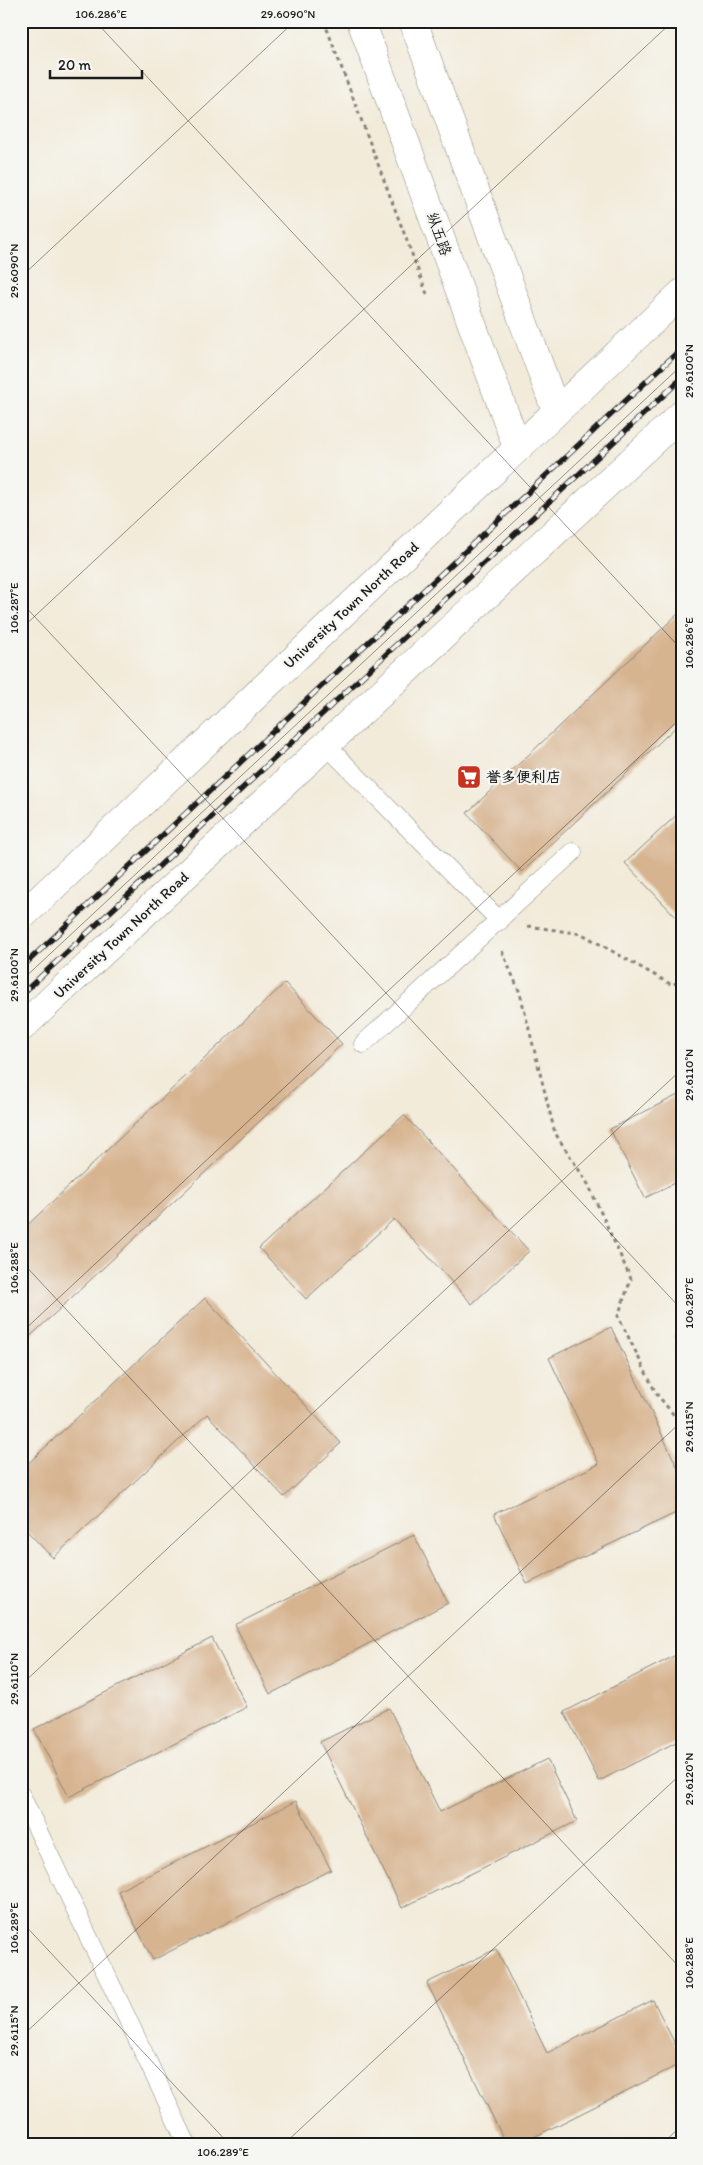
<svg xmlns="http://www.w3.org/2000/svg" width="703" height="2165" font-family="Itim,'LXGW WenKai TC',sans-serif">
	<style>
		.building { fill: #d7b490 }
		.lines { fill: none; stroke-linecap: round; stroke-linejoin: round }
		.service-casing { stroke: #87847b; stroke-width: 19 }
		.secondary-casing { stroke: #87847b; stroke-width: 29 }
		.primary-casing { stroke: #87847b; stroke-width: 29 }
		.path { stroke: #87847b; stroke-width: 3; stroke-dasharray: 4 4; stroke-linecap: butt }
		.service { stroke: #fff; stroke-width: 18 }
		.secondary { stroke: #fff; stroke-width: 28 }
		.primary { stroke: #fff; stroke-width: 28 }
		.rail-casing { stroke: #1c1c1c; stroke-width: 5.5 }
		.rail { stroke: #f6f6f2; stroke-width: 4; stroke-dasharray: 11; stroke-linecap: butt }
		.ticks { fill: none; stroke: #1c1c1c; stroke-width: 1; stroke-opacity: 0.45 }
		.labels { text-anchor: middle; stroke-width: 4.5; stroke-linejoin: round; paint-order: stroke }
		.street-label { font-size: 15px; fill: #1c1c1c; stroke: #f6f6f2 }
		.poi-label { font-size: 15px; font-weight: bold; fill: #1c1c1c; stroke: #f6f6f2; text-anchor: start }
		.neatline { fill: none; stroke: #1c1c1c; stroke-width: 2 }
		.ticks-label { font-size: 12px; text-anchor: middle; fill: #1c1c1c }
	</style>
	<rect width="100%" height="100%" fill="#f6f6f2"/>
	<filter id="ink" filterUnits="userSpaceOnUse"><feTurbulence type="fractalNoise" baseFrequency=".02" numOctaves="2"/><feDisplacementMap in="SourceGraphic" scale="10" xChannelSelector="R" yChannelSelector="G"/><feConvolveMatrix kernelMatrix="1 2 1 2 8 2 1 2 1" color-interpolation-filters="sRGB"/></filter>
	<filter id="wash" filterUnits="userSpaceOnUse"><feTurbulence type="fractalNoise" baseFrequency=".0096" numOctaves="4" result="noise"/><feDisplacementMap in="SourceGraphic" scale="20" xChannelSelector="R" yChannelSelector="G"/><feGaussianBlur stdDeviation="1.12" result="paint"/><feColorMatrix in="noise" values="0 0 0 0 0 0 0 0 0 0 0 0 0 0 0 0 0 1.4 0 .05"/><feComposite in="paint" operator="in"/></filter>
	<g filter="url(#wash)">
		<rect width="100%" height="100%" fill="#f2ebda"/>
		<g id="blocks">
			<g class="building">
				<polygon points="682,610 682,721 522,872 467,813"/>
				<polygon points="682,810 682,915 678,919 625,863"/>
				<polygon points="285,983 342,1044 21,1345 21,1231"/>
				<polygon points="682,1093 682,1179 645,1198 610,1129"/>
				<polygon points="404,1115 529,1251 472,1304 394,1219 306,1299 259,1248"/>
				<polygon points="205,1298 341,1443 284,1497 207,1414 53,1558 21,1525 21,1470"/>
				<polygon points="611,1327 682,1477 682,1510 527,1584 494,1514 599,1464 549,1358"/>
				<polygon points="682,1334 682,1351 675,1337"/>
				<polygon points="414,1535 448,1603 270,1694 235,1625"/>
				<polygon points="212,1638 247,1707 69,1797 34,1729"/>
				<polygon points="682,1652 682,1739 599,1781 564,1712"/>
				<polygon points="389,1708 440,1812 547,1759 577,1821 402,1908 320,1742"/>
				<polygon points="296,1801 331,1870 153,1960 118,1891"/>
				<polygon points="496,1949 547,2053 653,2000 682,2058 682,2063 520,2144 506,2144 427,1983"/>
			</g>
		</g>
	</g>
	<g filter="url(#ink)">
		<use href="#blocks" fill-opacity="0" stroke="#87847b" stroke-width="1"/>
		<g class="lines">
			<defs>
				<g id="service">
					<polyline points="326,745 500,921"/>
					<polyline points="363,1044 573,852"/>
					<polyline points="21,1795 187,2144"/>
				</g>
				<g id="secondary">
					<polyline points="361,21 517,447"/>
					<polyline points="413,21 556,411"/>
				</g>
				<g id="primary">
					<polyline points="21,917 682,293"/>
					<polyline points="21,1028 682,414"/>
				</g>
			</defs>
			<use href="#service" class="service-casing"/>
			<use href="#secondary" class="secondary-casing"/>
			<use href="#primary" class="primary-casing"/>
			<g class="path">
				<polyline points="324,21 427,294"/>
				<polyline points="528,926 582,934 672,985 682,980"/>
				<polyline points="502,951 520,993 555,1133 588,1184 631,1279 618,1316 656,1393 682,1425"/>
			</g>
			<use href="#service" class="service"/>
			<use href="#secondary" class="secondary"/>
			<use href="#primary" class="primary"/>
			<defs>
				<g id="rail">
					<polyline points="21,968 682,348"/>
					<polyline points="21,995 682,378"/>
				</g>
			</defs>
			<use href="#rail" class="rail-casing"/>
			<use href="#rail" class="rail"/>
		</g>
	</g>
	<path class="ticks" d="M95,21l587,629M21,277l274,-256M21,602l661,708M21,629l652,-608M21,981l661,-616M21,1261l661,709M21,1333l661,-616M21,1685l661,-616M21,1921l208,223M21,2037l661,-616M284,2144l398,-371M662,2144l20,-19"/>
	<defs>
		<symbol id="supermarket-square" viewBox="-11 -11 22 22"><rect x="-9" y="-9" width="18" height="18" rx="4" fill="#c8321e" stroke="#f6f6f2"/><path d="M-6-5.5h2.5l.6 2H6L4.5 2H-2.5L-4.4-4H-6ZM-1.5 3.2a1.3 1.3 0 1 0 .1 0ZM3 3.2a1.3 1.3 0 1 0 .1 0Z" fill="#fff"/></symbol>
	</defs>
	<g fill-rule="evenodd">
		<use href="#supermarket-square" x="455" y="763" width="28" height="28"/>
	</g>
	<g class="labels">
		<g class="street-label">
			<text transform="translate(439 234) rotate(70)" y="5">纵五路</text>
			<text transform="translate(351 605) rotate(-43)" y="5">University Town North Road</text>
			<text transform="translate(121 935) rotate(-43)" y="5">University Town North Road</text>
		</g>
		<g class="poi-label">
			<text x="486" y="782">誉多便利店</text>
		</g>
	</g>
	<rect width="703" height="2165" fill="none" stroke="#f6f6f2" stroke-width="55"/>
	<path d="M50 70v8h92v-8" fill="none" stroke="#1c1c1c" stroke-width="2.5"/>
	<text x="58" y="70" font-size="15" fill="#1c1c1c" stroke="#f6f6f2" stroke-width="4" paint-order="stroke">20 m</text>
	<rect x="28" y="28" width="648" height="2110" class="neatline"/>
	<g class="ticks-label">
		<text x="101" y="18">106.286°E</text>
		<text x="288" y="18">29.6090°N</text>
		<text transform="translate(14 271) rotate(-90)" y="4">29.6090°N</text>
		<text transform="translate(689 371) rotate(-90)" y="4">29.6100°N</text>
		<text transform="translate(14 608) rotate(-90)" y="4">106.287°E</text>
		<text transform="translate(689 643) rotate(-90)" y="4">106.286°E</text>
		<text transform="translate(14 975) rotate(-90)" y="4">29.6100°N</text>
		<text transform="translate(689 1075) rotate(-90)" y="4">29.6110°N</text>
		<text transform="translate(14 1268) rotate(-90)" y="4">106.288°E</text>
		<text transform="translate(689 1303) rotate(-90)" y="4">106.287°E</text>
		<text transform="translate(689 1427) rotate(-90)" y="4">29.6115°N</text>
		<text transform="translate(14 1679) rotate(-90)" y="4">29.6110°N</text>
		<text transform="translate(689 1779) rotate(-90)" y="4">29.6120°N</text>
		<text transform="translate(14 1928) rotate(-90)" y="4">106.289°E</text>
		<text transform="translate(689 1963) rotate(-90)" y="4">106.288°E</text>
		<text transform="translate(14 2031) rotate(-90)" y="4">29.6115°N</text>
		<text x="223" y="2156">106.289°E</text>
	</g>
</svg>
